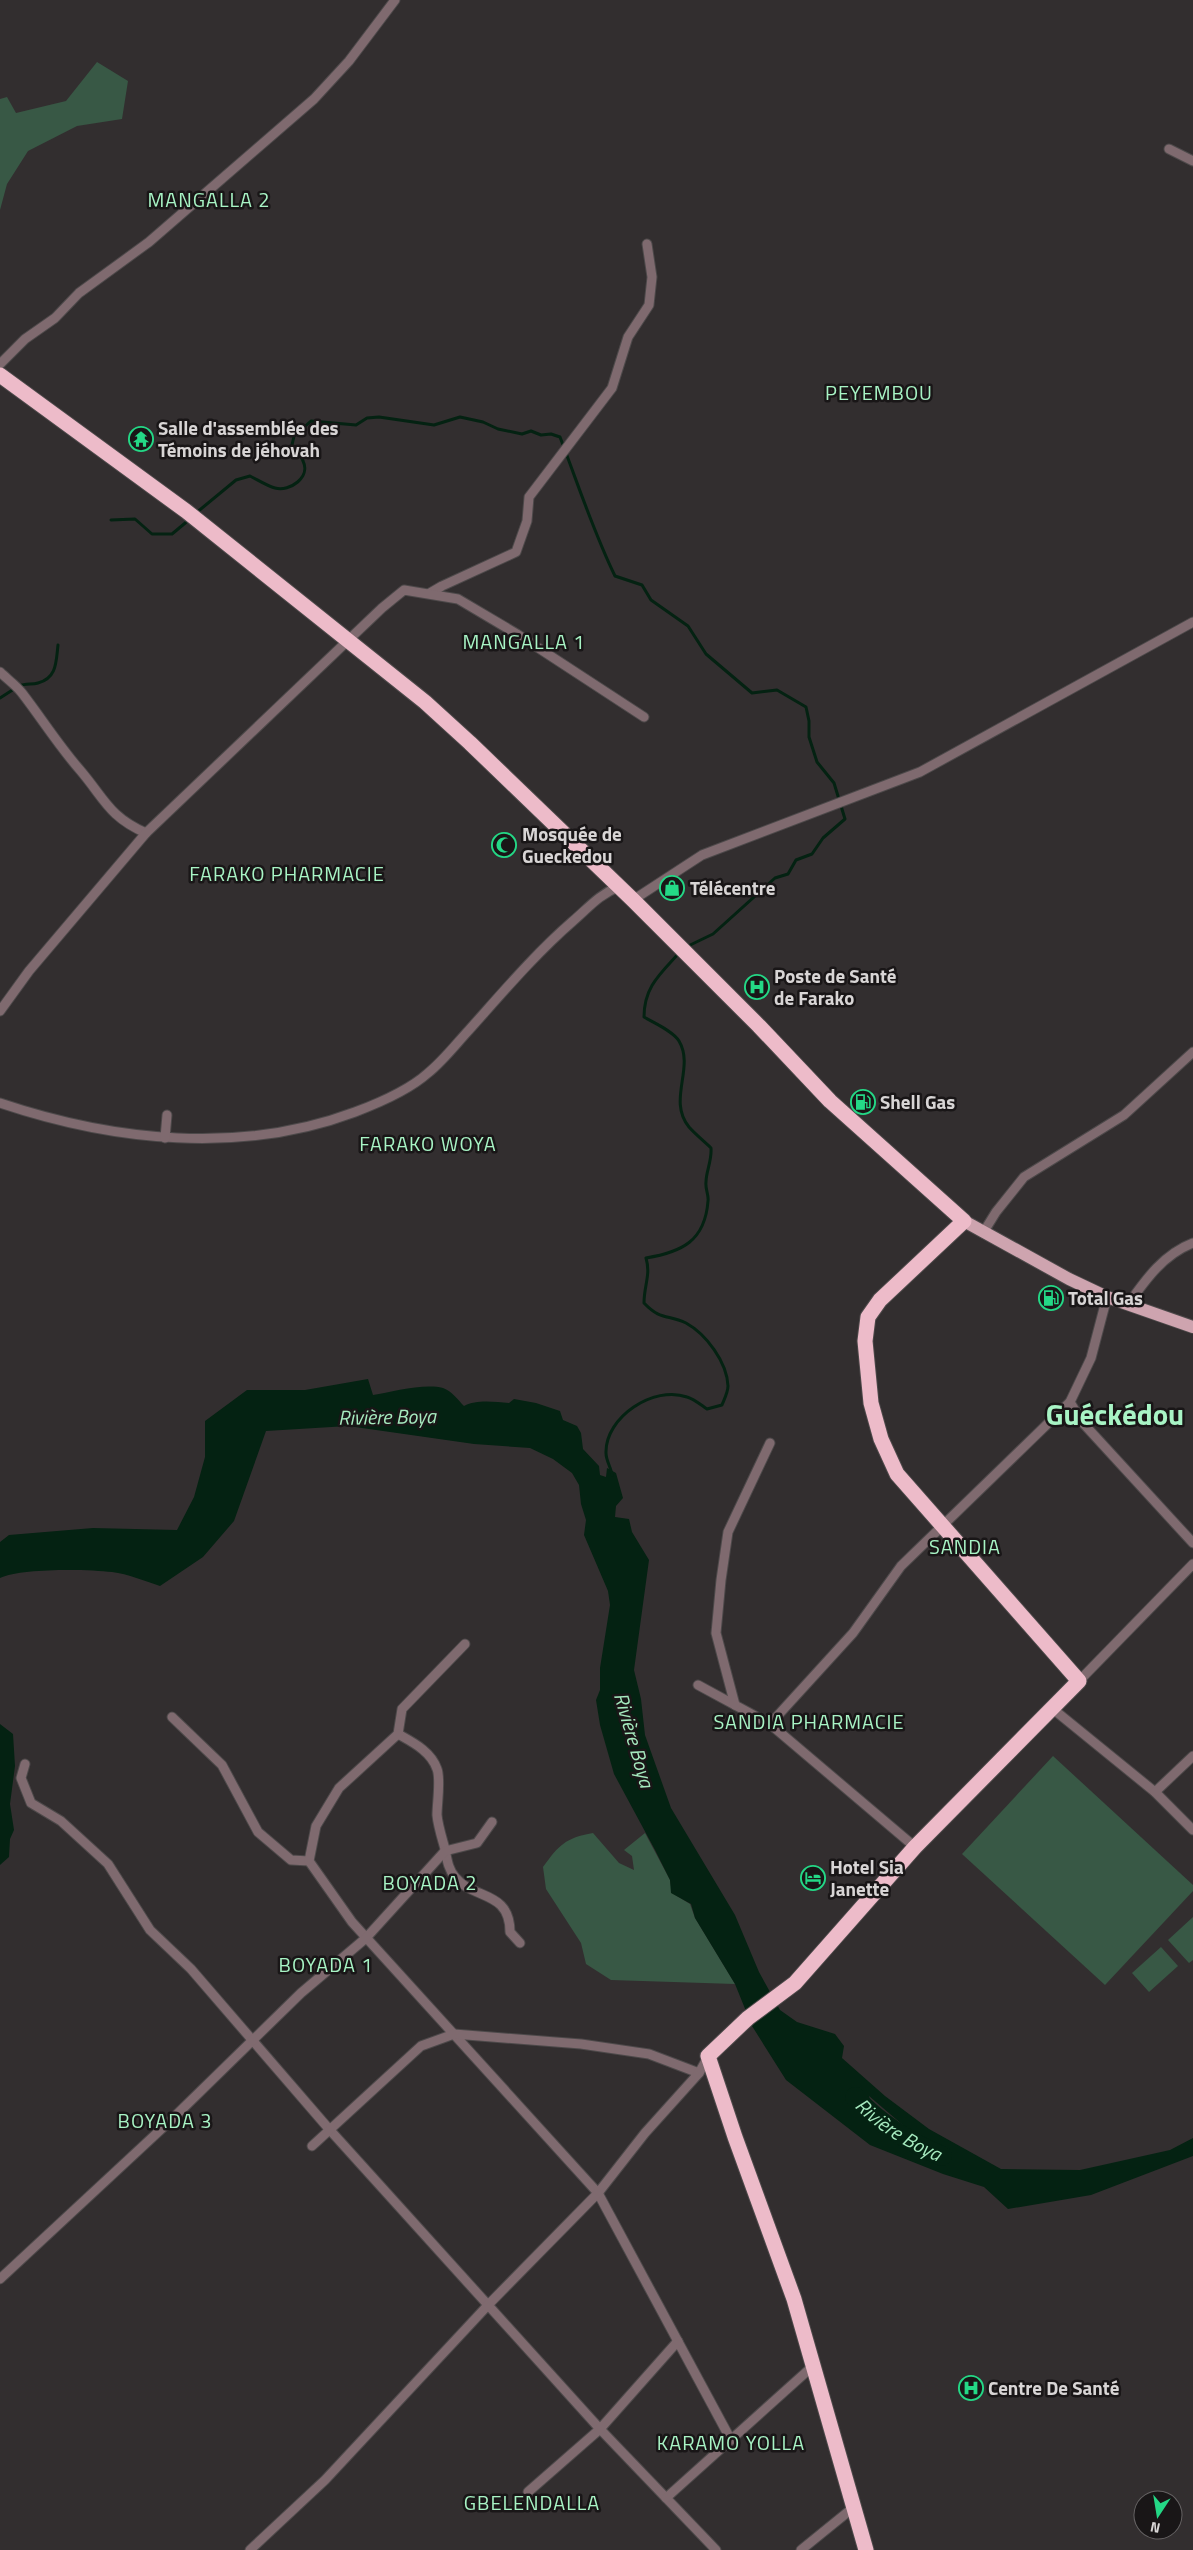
<svg xmlns="http://www.w3.org/2000/svg" width="1193" height="2550" font-family="'Titillium Web',sans-serif">
	<style>
		.green { fill: #385845 }
		.water { fill: #042212; fill-rule: evenodd }
		.lines { fill: none; stroke-linecap: round; stroke-linejoin: round }
		.stream { stroke: #042212; stroke-width: 3 }
		.river { stroke: #042212; stroke-width: 20 }
		.street-casing { stroke: #4d494a; stroke-width: 11 }
		.primary-casing { stroke: #4d494a; stroke-width: 14 }
		.highway-casing { stroke: #4d494a; stroke-width: 17 }
		.street { stroke: #7f6a6f; stroke-width: 9 }
		.primary { stroke: #cea4af; stroke-width: 12 }
		.highway { stroke: #edbbc9; stroke-width: 15 }
		.labels { text-anchor: middle; stroke-width: 5; stroke-linejoin: round; paint-order: stroke }
		.poi-label { font-size: 19px; font-weight: bold; fill: #d8d5d5; stroke: #191617; text-anchor: start }
		.neighbourhood-label { font-size: 20px; letter-spacing: 1px; fill: #a8f4c5; stroke: #191617 }
		.water-label { font-size: 20px; font-style: italic; fill: #a6eabf; stroke: #191617 }
		.town-label { font-size: 29px; font-weight: bold; fill: #a8f4c5; stroke: #191617 }
	</style>
	<rect width="100%" height="100%" fill="#322e2f"/>
	<g class="green">
		<polygon points="97,62 128,81 122,119 77,126 28,151 7,184 0,210 0,99 7,97 16,113 66,101"/>
		<polygon points="1053,1756 1193,1885 1193,1891 1105,1985 962,1854"/>
		<path d="M593,1833l26,30 15,7 -2,-14 -8,-6 21,-17 25,47 2,13 18,11 5,14 40,66 -124,-4 -25,-16 -5,-21 -35,-54 -3,-22c16,-22 22,-29 50,-34z"/>
		<polygon points="1193,1917 1193,1960 1189,1963 1168,1940"/>
		<polygon points="1161,1947 1178,1966 1149,1992 1132,1973"/>
	</g>
	<g class="water">
		<path d="M368,1379l5,16c19,-3 51,-12 70,-7 9,3 15,12 21,18 13,-7 31,-4 45,-3l5,-4 22,4 24,8 3,9 14,6 4,7 2,16 16,17 1,9 6,2 1,-9 9,5 7,25 -7,8 -1,11 14,2 3,13 17,28 -15,110 7,29 4,36 26,73 64,107 24,57 21,38 17,12 38,12 9,12 -2,12 43,38 44,33 72,40 79,1 90,-20 23,-12v18l-102,39 -83,14 -24,-22 -41,-13 -73,-29 -84,-65 -34,-54 -17,-42 -40,-66 -4,-14 -20,-11 -1,-13 -15,-30 -41,-76 -14,-49 -4,-25 4,-10v-22l10,-63 -2,-14 -24,-56 2,-15 -5,-16 -2,-19 -7,-12 -19,-14 -23,-11 -56,-4 -126,-18 -82,5 -32,90 -31,36 -43,29c-15,-5 -32,-12 -48,-14 -25,-3 -91,-4 -112,6v-36l9,-7 84,-7 84,2 17,-33 11,-40v-36l42,-31h58zM869,2096l49,42 1,4 -2,2c-32,-13 -41,-11 -48,-48z"/>
		<polygon points="0,1724 13,1734 15,1766 10,1804 14,1830 10,1839 9,1857 0,1865"/>
	</g>
	<g class="lines">
		<g class="stream">
			<path d="M196,513l40,-33 14,-4c8,4 17,10 25,12 15,4 36,-11 28,-27 -2,-6 -8,-11 -11,-16l2,-9 17,-15 45,4 11,-7 12,-1 55,8 26,-8 23,5 15,7 24,5 9,-3 10,4 10,-1 9,3c18,47 33,94 55,139l27,9 9,15 37,26 18,28 46,39 25,-3 29,17 3,14v16l8,25 17,21 11,36 -22,19 -11,16 -16,6 -8,14 -13,4 -62,56 -27,13"/>
			<polyline points="111,520 135,519 152,534 172,534 190,519"/>
			<path d="M19,686c7,-3 13,-1 19,-3 19,-5 18,-21 20,-38"/>
			<polyline points="0,698 14,689"/>
			<path d="M612,1475c-1,-8 -6,-14 -6,-22 -1,-36 48,-68 81,-56 7,2 14,8 20,12l15,-4c2,-5 6,-13 6,-19 -1,-24 -22,-52 -42,-63 -18,-9 -25,-2 -42,-20 0,-18 7,-28 2,-45 36,-6 59,-17 62,-57 1,-6 -3,-12 -2,-19 0,-11 6,-21 5,-34 -7,-7 -16,-14 -22,-21 -22,-27 6,-59 -10,-86 -6,-10 -25,-18 -35,-24 0,-30 16,-43 35,-64"/>
		</g>
		<path class="river" id="s1" d="M855,2097c21,25 56,46 87,59"/>
		<defs>
			<g id="street">
				<polyline points="1169,149 1193,161"/>
				<polyline points="0,364 25,339 55,318 79,293 149,242 314,99 349,61 395,0"/>
				<polyline points="430,593 442,586 516,552 527,521 529,497 612,388 628,337 649,305 652,277 647,244"/>
				<path d="M0,672c7,7 16,13 22,21 20,26 37,53 58,77 24,28 29,47 66,63"/>
				<polyline points="633,900 702,855 920,772 1193,622"/>
				<polyline points="0,1011 29,971 146,833 382,608 404,590 458,599 517,634 644,717"/>
				<path d="M0,1103c113,38 241,52 355,9 24,-9 53,-21 73,-39 15,-12 28,-29 41,-43 34,-38 66,-76 104,-109 15,-13 27,-27 45,-34"/>
				<polyline points="165,1138 167,1115"/>
				<polyline points="983,1233 996,1212 1024,1177 1124,1115 1193,1052"/>
				<path d="M1129,1303c17,-24 35,-49 64,-60"/>
				<polyline points="1070,1402 1082,1422 1193,1543"/>
				<path d="M465,1644l-63,65 -4,25c14,8 33,17 39,35 4,10 0,34 0,46 1,11 5,23 8,34 2,10 3,20 10,28 18,23 55,13 55,55l10,11"/>
				<polyline points="1079,1681 1193,1564"/>
				<polyline points="698,1685 770,1724 915,1847"/>
				<polyline points="735,1705 716,1633 721,1580 728,1532 770,1443"/>
				<polyline points="1053,1709 1155,1792 1193,1830"/>
				<polyline points="172,1717 222,1765 258,1832 291,1860 309,1861"/>
				<polyline points="770,1724 853,1633 901,1566 1070,1402 1091,1358 1107,1297"/>
				<polyline points="398,1734 339,1788 316,1826 309,1861 352,1922 598,2193 731,2440"/>
				<polyline points="25,1764 21,1778 31,1803 61,1821 108,1864 150,1930 191,1969 329,2129 600,2429 716,2550"/>
				<polyline points="1155,1792 1193,1756"/>
				<polyline points="312,2146 421,2046 454,2034 581,2044 649,2054 699,2073"/>
				<polyline points="0,2279 170,2121 301,1993 366,1938 445,1851 477,1843 492,1822"/>
				<polyline points="528,2492 600,2429 678,2341"/>
				<polyline points="666,2498 814,2365"/>
				<polyline points="250,2550 325,2480 489,2304 598,2193 645,2133 699,2073 708,2057"/>
				<polyline points="801,2550 854,2507"/>
			</g>
			<polyline id="primary" points="964,1221 1069,1279 1107,1297 1193,1327"/>
			<polyline id="highway" points="0,375 186,511 425,702 470,743 633,900 759,1026 830,1101 964,1221 880,1300 868,1317 865,1341 871,1403 881,1439 897,1474 1079,1681 915,1847 795,1983 748,2018 708,2056 735,2137 794,2299 866,2550"/>
		</defs>
		<use href="#street" class="street-casing"/>
		<use href="#primary" class="primary-casing"/>
		<use href="#highway" class="highway-casing"/>
		<use href="#street" class="street"/>
		<use href="#primary" class="primary"/>
		<use href="#highway" class="highway"/>
	</g>
	<defs>
		<symbol id="temple-ring" viewBox="-11 -11 22 22"><circle r="9.5" fill="#191617" stroke="#24d886" stroke-width="1.5"/><path d="M0-6L5-2H3V0L6.5 2.5H4V6H1.5V3h-3V6H-4V2.5H-6.5L-3 0V-2H-5Z" fill="#24d886"/></symbol>
		<symbol id="mosque-ring" viewBox="-11 -11 22 22"><circle r="9.5" fill="#191617" stroke="#24d886" stroke-width="1.5"/><path d="M3.5-4.9A6 6 0 1 0 3.5 4.9A5 5 0 1 1 3.5-4.9Z" fill="#24d886"/></symbol>
		<symbol id="shop-ring" viewBox="-11 -11 22 22"><circle r="9.5" fill="#191617" stroke="#24d886" stroke-width="1.5"/><path d="M-5-2.5h2.3a2.7 3.5 0 0 1 5.4 0H5L5.5 6h-11ZM-1.5-2.5h3a1.5 2.3 0 0 0-3 0Z" fill="#24d886"/></symbol>
		<symbol id="hospital-ring" viewBox="-11 -11 22 22"><circle r="9.5" fill="#191617" stroke="#24d886" stroke-width="1.5"/><path d="M-5-5h3v3.5h4V-5h3V5h-3V1.5h-4V5h-3Z" fill="#24d886"/></symbol>
		<symbol id="fuel-ring" viewBox="-11 -11 22 22"><circle r="9.5" fill="#191617" stroke="#24d886" stroke-width="1.5"/><path d="M-5.5-6h7V0h2V4h1.3V-2.5L3-4.5l.8-.8L6-3V5H2.5V1h-1V6h-7ZM-4.2-4.7v3.2H.2V-4.7Z" fill="#24d886"/></symbol>
		<symbol id="hotel-ring" viewBox="-11 -11 22 22"><circle r="9.5" fill="#191617" stroke="#24d886" stroke-width="1.5"/><path d="M-6-4.5h1.5V1H6V5H4.5V3h-9V5H-6ZM-4 0a1.8 1.8 0 1 1 3.6 0ZM.5 0V-2.5h3Q6-2.5 6 0Z" fill="#24d886"/></symbol>
	</defs>
	<g fill-rule="evenodd">
		<use href="#temple-ring" x="127" y="425" width="28" height="28"/>
		<use href="#mosque-ring" x="490" y="831" width="28" height="28"/>
		<use href="#shop-ring" x="658" y="874" width="28" height="28"/>
		<use href="#hospital-ring" x="743" y="973" width="28" height="28"/>
		<use href="#fuel-ring" x="849" y="1088" width="28" height="28"/>
		<use href="#fuel-ring" x="1037" y="1284" width="28" height="28"/>
		<use href="#hotel-ring" x="799" y="1864" width="28" height="28"/>
		<use href="#hospital-ring" x="957" y="2374" width="28" height="28"/>
	</g>
	<g class="labels">
		<g class="poi-label">
			<text x="158" y="435">Salle d'assemblée des<tspan x="158" dy="22">Témoins de jéhovah</tspan></text>
			<text x="522" y="841">Mosquée de<tspan x="522" dy="22">Gueckedou</tspan></text>
			<text x="690" y="895">Télécentre</text>
			<text x="774" y="983">Poste de Santé<tspan x="774" dy="22">de Farako</tspan></text>
			<text x="880" y="1109">Shell Gas</text>
			<text x="1068" y="1305">Total Gas</text>
			<text x="830" y="1874">Hotel Sia<tspan x="830" dy="22">Janette</tspan></text>
			<text x="988" y="2395">Centre De Santé</text>
		</g>
		<g class="neighbourhood-label">
			<text x="209" y="207">MANGALLA 2</text>
			<text x="879" y="400">PEYEMBOU</text>
			<text x="524" y="649">MANGALLA 1</text>
			<text x="287" y="881">FARAKO PHARMACIE</text>
			<text x="428" y="1151">FARAKO WOYA</text>
			<text x="965" y="1554">SANDIA</text>
			<text x="809" y="1729">SANDIA PHARMACIE</text>
			<text x="430" y="1890">BOYADA 2</text>
			<text x="326" y="1972">BOYADA 1</text>
			<text x="165" y="2128">BOYADA 3</text>
			<text x="731" y="2450">KARAMO YOLLA</text>
			<text x="532" y="2510">GBELENDALLA</text>
		</g>
		<g class="water-label">
			<text transform="translate(387 1417) rotate(-1)" y="7">Rivière Boya</text>
			<text transform="translate(634 1740) rotate(74)" y="7">Rivière Boya</text>
			<text dy="7" stroke="none"><textPath href="#s1" startOffset="55">Rivière Boya</textPath></text>
		</g>
		<g class="town-label">
			<text x="1115" y="1425">Guéckédou</text>
		</g>
	</g>
	<g transform="translate(1158 2515) rotate(192)"><circle r="24" fill="#191617" stroke="#656263"/>
	<path d="M0-4L9 19L0 12L-9 19Z" fill="#24d886"/>
	<text y="-8" font-size="14" font-weight="bold" text-anchor="middle" fill="#d8d5d5">N</text>
	</g>
</svg>
